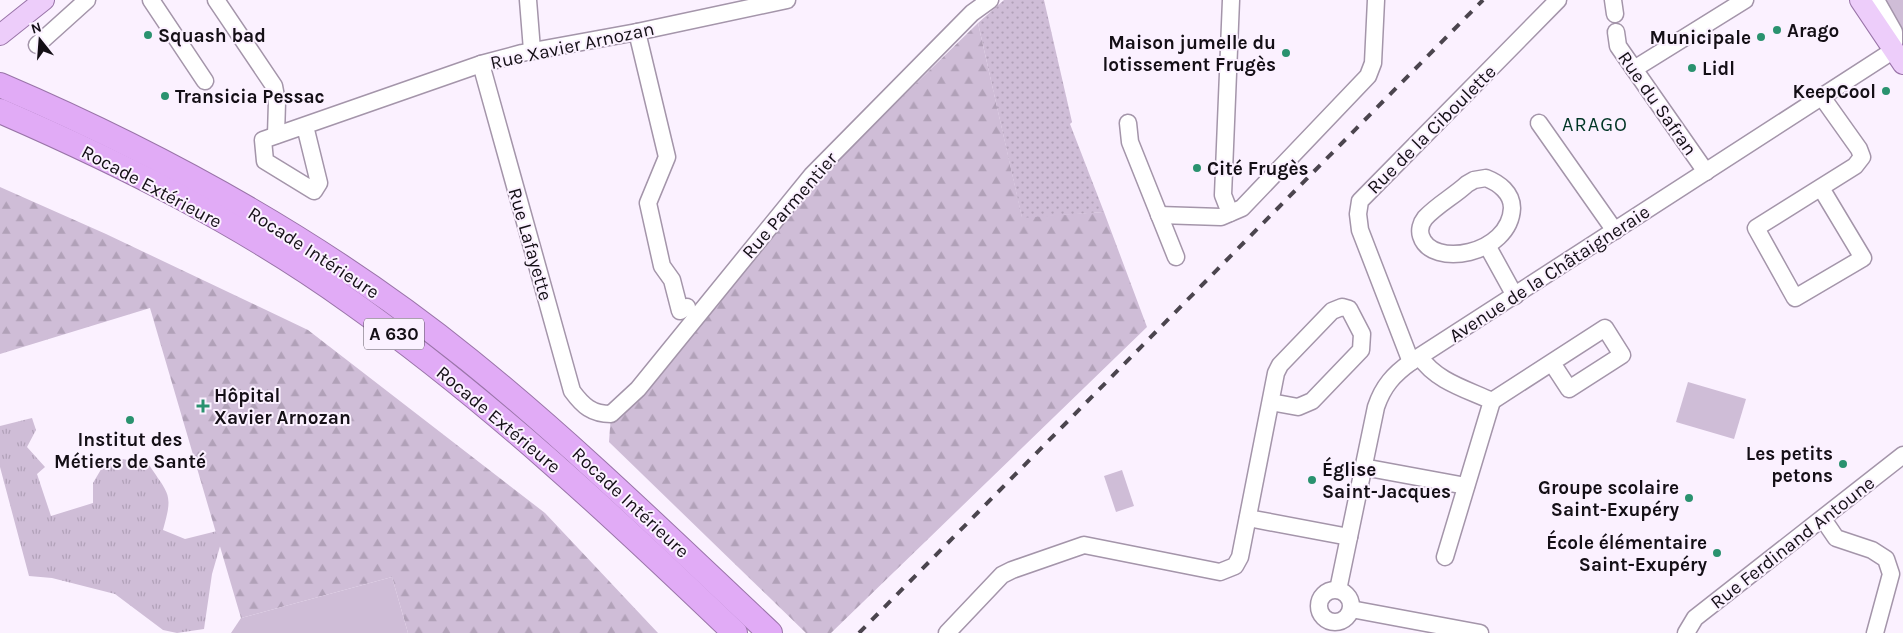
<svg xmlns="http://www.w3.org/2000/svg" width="1903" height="633" font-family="Karla,sans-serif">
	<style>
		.grass { fill: url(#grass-tufts) }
		.forest { fill: url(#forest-firs) }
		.park { fill: #cfbdd7 }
		.garden { fill: url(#garden-dots) }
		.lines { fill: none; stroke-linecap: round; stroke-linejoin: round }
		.minor-casing { stroke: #a495aa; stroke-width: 19 }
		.major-casing { stroke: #9974a8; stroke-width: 22 }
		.highway-casing { stroke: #9974a8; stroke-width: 26 }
		.minor { stroke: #fff; stroke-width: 16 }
		.major { stroke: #edcdfa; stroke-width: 20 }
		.highway { stroke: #e1abf6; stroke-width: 24 }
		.rail { stroke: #4b454e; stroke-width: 4; stroke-dasharray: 9 9; stroke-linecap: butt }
		.poi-dot { fill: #2a926f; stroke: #fbf1ff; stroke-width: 2 }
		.labels { text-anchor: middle; stroke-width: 4; stroke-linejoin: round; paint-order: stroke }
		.shield { fill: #fbf1ff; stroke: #59535c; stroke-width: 1 }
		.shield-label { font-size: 18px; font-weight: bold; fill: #140f16 }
		.poi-label { font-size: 19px; font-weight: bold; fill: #140f16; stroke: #fbf1ff; text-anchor: start }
		.street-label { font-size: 19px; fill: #140f16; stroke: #fbf1ff }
		.neighbourhood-label { font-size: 20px; letter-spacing: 1px; fill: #003525; stroke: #fbf1ff }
	</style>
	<defs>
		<pattern id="grass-tufts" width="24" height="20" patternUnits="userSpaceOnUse" patternTransform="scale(1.25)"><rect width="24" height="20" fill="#cfbdd7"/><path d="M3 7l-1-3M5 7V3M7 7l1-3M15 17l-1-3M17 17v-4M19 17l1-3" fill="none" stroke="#b1a1b8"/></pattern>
		<pattern id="forest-firs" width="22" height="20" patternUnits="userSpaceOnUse" patternTransform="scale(1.25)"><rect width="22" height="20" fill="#cfbdd7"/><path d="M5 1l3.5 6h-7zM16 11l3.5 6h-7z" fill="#b1a1b8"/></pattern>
		<pattern id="garden-dots" width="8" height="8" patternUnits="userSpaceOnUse" patternTransform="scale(1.25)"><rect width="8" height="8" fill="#cfbdd7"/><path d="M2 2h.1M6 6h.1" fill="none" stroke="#b1a1b8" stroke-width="1.8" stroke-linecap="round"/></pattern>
	</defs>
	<rect width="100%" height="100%" fill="#fbf1ff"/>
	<path class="grass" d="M32,418l4,12 -9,17 18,20 -8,7 14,42 42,-13v-20l10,-17 20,-7 26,6c21,31 24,29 14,65l22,9 40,-10 -13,45 -8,55 -27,4 -14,-3 -48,-36 -63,-16 -23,-2 -29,-109v-41z"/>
	<g class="forest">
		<polygon points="978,23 1022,217 1104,212 1147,327 831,633 806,633 609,442 611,414 819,178"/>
		<polygon points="0,187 106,234 308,330 545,513 658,633 408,633 392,577 241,618 150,308 0,354"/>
	</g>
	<g class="park">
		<polygon points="1882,0 1903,0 1903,33"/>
		<polygon points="1688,382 1746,399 1734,439 1676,422"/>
		<polygon points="1122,470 1134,506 1116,512 1104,476"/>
		<polygon points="392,577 408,633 231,633 241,618"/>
	</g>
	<polygon class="garden" points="1004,0 1044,0 1072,122 1070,124 1104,212 1022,218 978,23"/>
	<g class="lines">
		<defs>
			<g id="minor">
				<polyline points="151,0 205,81"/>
				<polyline points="216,0 274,86 277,102 276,135"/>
				<polyline points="528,0 532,50"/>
				<polyline points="1613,0 1615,14"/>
				<polyline points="637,32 667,157 648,203 662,266 672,280 680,311 687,307"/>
				<polyline points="1616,32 1618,46 1706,172"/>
				<polyline points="37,45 87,0"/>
				<path d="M481,64l91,327c11,15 20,23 39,23l27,-25 174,-214 160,-162 18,-13"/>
				<polyline points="1634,69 1745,0"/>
				<polyline points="1128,123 1130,142 1176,257"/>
				<polyline points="1539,123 1615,231"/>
				<polyline points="305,126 319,183 314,191 265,161 263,140 481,64 522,53 637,32 787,0"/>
				<path d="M1486,178c13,5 26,15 26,30 -2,47 -81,61 -91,28 -2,-6 0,-13 4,-18 12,-13 29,-22 42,-34l7,-4z"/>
				<polyline points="1821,188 1863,258 1795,298 1756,228 1855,166 1862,157 1859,149 1822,97"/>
				<polyline points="1230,213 1223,195 1231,0"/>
				<polyline points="1159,215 1221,217 1242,208 1368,76 1373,63 1376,0"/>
				<polyline points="1488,247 1515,296"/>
				<path d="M1420,357c16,24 46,32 72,44l-47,156"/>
				<polyline points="1411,362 1360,230 1358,214 1360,201 1558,0"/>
				<polyline points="1492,401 1605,328 1622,355 1569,389 1552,363"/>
				<polyline points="1363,467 1466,486"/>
				<polyline points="1248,518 1349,537"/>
				<polyline points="1823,519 1836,538 1872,550 1886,559 1891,574 1875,633"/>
				<circle cx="1335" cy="606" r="16"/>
				<path d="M1338,590l38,-183c7,-21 18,-33 35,-45l483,-312v-18l-18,-32"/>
				<polyline points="1351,609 1480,633"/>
				<polyline points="947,633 1002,575 1012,570 1084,545 1220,572 1235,566 1240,557 1276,373 1280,365 1332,311 1342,307 1349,309 1362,334 1361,350 1312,401 1298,407 1271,402"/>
				<polyline points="1686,633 1695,618 1903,455"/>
			</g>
			<g id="major">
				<polyline points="1860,0 1903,64"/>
				<polyline points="0,35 44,0"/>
			</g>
			<g id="highway">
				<path d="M0,85c166,71 328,161 469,275 105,85 202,180 301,273"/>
				<path d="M0,111c122,53 244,114 352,192 138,98 261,213 383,330"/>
			</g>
		</defs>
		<use href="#minor" class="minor-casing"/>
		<use href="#major" class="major-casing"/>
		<use href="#highway" class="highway-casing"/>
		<use href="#minor" class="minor"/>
		<use href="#major" class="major"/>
		<use href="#highway" class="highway"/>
		<polyline class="rail" points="859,633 1483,0"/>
	</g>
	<g class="poi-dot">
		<circle cx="1777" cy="30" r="5"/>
		<circle cx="148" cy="35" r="5"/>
		<circle cx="1761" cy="37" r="5"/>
		<circle cx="1286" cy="53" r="5"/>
		<circle cx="1692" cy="68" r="5"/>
		<circle cx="1886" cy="91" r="5"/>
		<circle cx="165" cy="96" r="5"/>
		<circle cx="1197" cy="168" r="5"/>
		<path d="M200.5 398.5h5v5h5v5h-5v5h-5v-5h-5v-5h5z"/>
		<circle cx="130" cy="420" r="5"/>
		<circle cx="1843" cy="464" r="5"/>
		<circle cx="1312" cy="480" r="5"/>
		<circle cx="1689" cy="498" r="5"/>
		<circle cx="1717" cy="553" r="5"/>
	</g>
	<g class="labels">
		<rect class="shield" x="364" y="318.5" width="60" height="31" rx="4"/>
		<g class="shield-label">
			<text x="394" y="340">A 630</text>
		</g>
		<g class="poi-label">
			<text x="1787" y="37">Arago</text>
			<text x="158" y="42">Squash bad</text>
			<text x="1751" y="44" text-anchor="end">Municipale</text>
			<text x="1276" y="49" text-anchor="end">Maison jumelle du<tspan x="1276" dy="22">lotissement Frugès</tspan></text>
			<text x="1702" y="75">Lidl</text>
			<text x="1876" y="98" text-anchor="end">KeepCool</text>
			<text x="175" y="103">Transicia Pessac</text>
			<text x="1207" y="175">Cité Frugès</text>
			<text x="214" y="402">Hôpital<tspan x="214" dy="22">Xavier Arnozan</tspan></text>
			<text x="130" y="446" text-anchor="middle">Institut des<tspan x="130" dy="22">Métiers de Santé</tspan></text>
			<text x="1833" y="460" text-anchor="end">Les petits<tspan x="1833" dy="22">petons</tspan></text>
			<text x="1322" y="476">Église<tspan x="1322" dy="22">Saint-Jacques</tspan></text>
			<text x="1679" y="494" text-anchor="end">Groupe scolaire<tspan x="1679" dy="22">Saint-Exupéry</tspan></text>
			<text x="1707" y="549" text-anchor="end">École élémentaire<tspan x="1707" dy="22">Saint-Exupéry</tspan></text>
		</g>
		<g class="street-label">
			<text transform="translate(572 45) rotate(-12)" y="7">Rue Xavier Arnozan</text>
			<text transform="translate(1658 103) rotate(55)" y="7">Rue du Safran</text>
			<text transform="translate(1431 129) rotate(-45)" y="7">Rue de la Ciboulette</text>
			<text transform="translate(152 186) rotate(28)" y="7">Rocade Extérieure</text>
			<text transform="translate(789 205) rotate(-49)" y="7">Rue Parmentier</text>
			<text transform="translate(531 244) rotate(74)" y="7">Rue Lafayette</text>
			<text transform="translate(314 252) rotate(33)" y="7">Rocade Intérieure</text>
			<text transform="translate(1549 273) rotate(-33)" y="7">Avenue de la Châtaigneraie</text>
			<text transform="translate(499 419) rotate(40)" y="7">Rocade Extérieure</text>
			<text transform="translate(631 502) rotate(43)" y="7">Rocade Intérieure</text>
			<text transform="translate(1792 542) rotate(-38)" y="7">Rue Ferdinand Antoune</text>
		</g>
		<g class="neighbourhood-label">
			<text x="1595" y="131">ARAGO</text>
		</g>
	</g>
	<g transform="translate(40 40) rotate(343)" stroke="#fbf1ff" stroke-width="4" paint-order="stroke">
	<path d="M0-4L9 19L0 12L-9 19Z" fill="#140f16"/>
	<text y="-8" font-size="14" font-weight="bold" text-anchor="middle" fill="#140f16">N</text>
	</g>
</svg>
